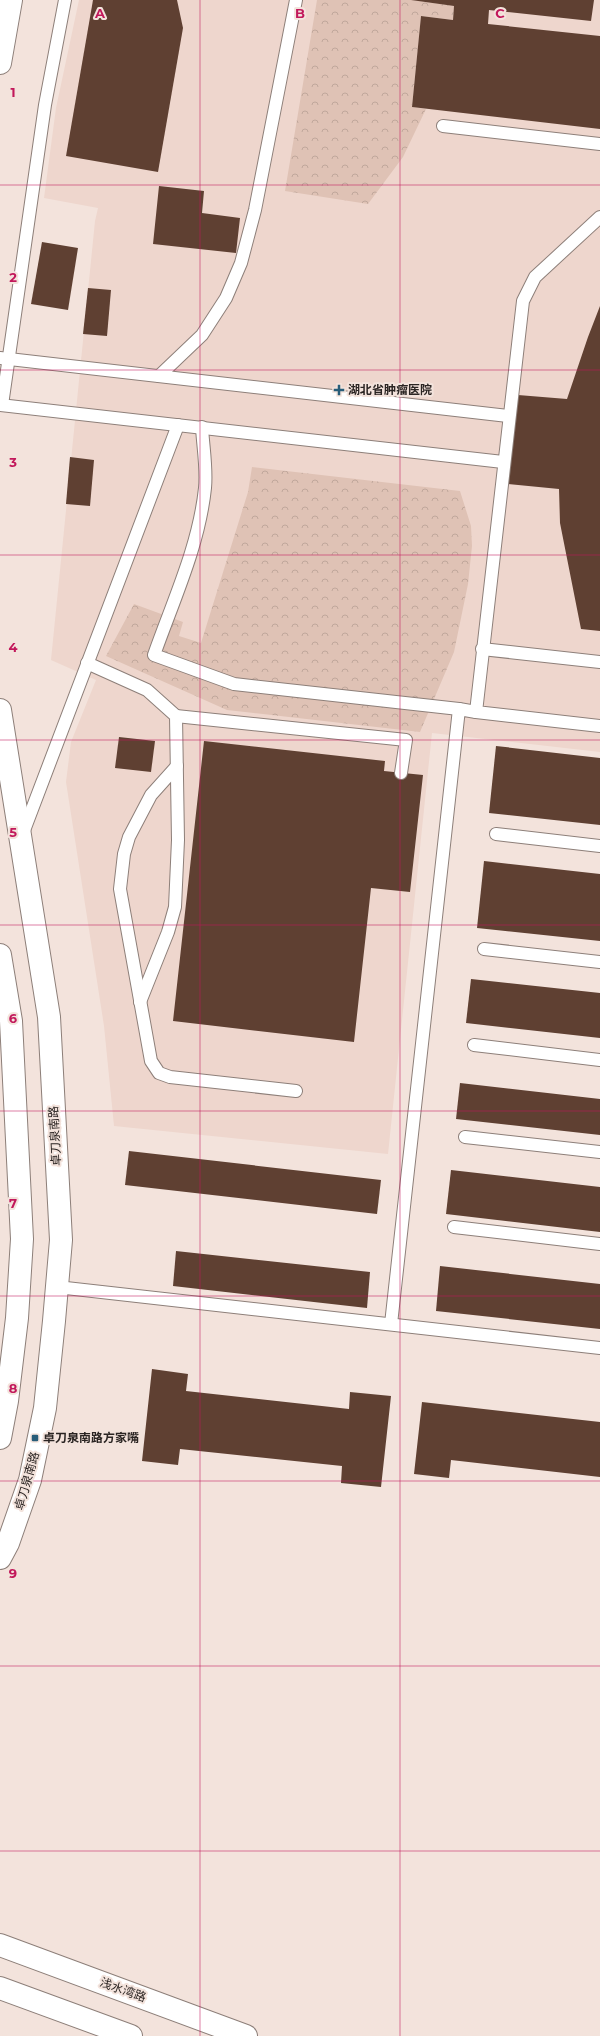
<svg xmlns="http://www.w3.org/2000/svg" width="600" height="2036" font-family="Montserrat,'Noto Sans SC',sans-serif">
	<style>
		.built { fill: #eed6cd }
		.forest { fill: url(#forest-crowns) }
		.building { fill: #5f4032 }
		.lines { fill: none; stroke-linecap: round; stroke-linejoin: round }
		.service-casing { stroke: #8d7f79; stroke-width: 14 }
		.tertiary-casing { stroke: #8d7f79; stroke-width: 24 }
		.secondary-casing { stroke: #8d7f79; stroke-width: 24 }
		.service { stroke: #fff; stroke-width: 12 }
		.tertiary { stroke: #fff; stroke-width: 22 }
		.secondary { stroke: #fff; stroke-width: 22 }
		.grid { fill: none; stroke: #c2185b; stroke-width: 1; stroke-opacity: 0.55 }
		.poi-dot { fill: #285d79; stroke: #f3e3dc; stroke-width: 1.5 }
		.labels { text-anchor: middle; stroke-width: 4; stroke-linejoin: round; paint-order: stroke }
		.poi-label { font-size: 12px; font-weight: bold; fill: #2b2523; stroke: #f3e3dc; text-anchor: start }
		.street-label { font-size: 12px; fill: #2b2523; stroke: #f3e3dc }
		.grid-label { font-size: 13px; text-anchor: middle; font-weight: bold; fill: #c2185b; stroke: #f3e3dc; stroke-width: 4; stroke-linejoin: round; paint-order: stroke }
	</style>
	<defs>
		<pattern id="forest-crowns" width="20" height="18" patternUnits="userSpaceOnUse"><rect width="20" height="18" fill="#dfc2b5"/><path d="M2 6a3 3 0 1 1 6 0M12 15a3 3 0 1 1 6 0" fill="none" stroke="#c0a79b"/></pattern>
	</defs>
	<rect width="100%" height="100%" fill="#f3e3dc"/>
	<polygon class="built" points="79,0 600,0 600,752 432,733 388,1154 114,1126 104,1026 66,782 71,742 96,680 51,660 95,221 98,208 44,198 56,108"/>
	<g class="forest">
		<polygon points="317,0 413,0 454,6 453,20 421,16 412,107 426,109 403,157 368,204 285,191"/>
		<polygon points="252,467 460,491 471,526 472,546 468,584 454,652 420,732 227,710 106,656 134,604 183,622 179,636 201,643 248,492"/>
	</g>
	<g class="building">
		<polygon points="93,0 177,0 183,28 158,172 66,156"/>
		<polygon points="411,0 594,0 591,21 489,10 488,24 600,36 600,129 412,107 421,16 453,20 454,6"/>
		<polygon points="159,186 204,191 202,213 240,218 236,253 153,244"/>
		<polygon points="42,242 78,248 68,310 31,304"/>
		<polygon points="88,288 111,290 107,336 83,334"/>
		<polygon points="600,306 600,631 581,629 560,523 559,489 508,484 518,395 567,399 588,337"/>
		<polygon points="70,457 94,460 90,506 66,504"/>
		<polygon points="119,737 155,741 151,772 115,768"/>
		<polygon points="204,741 385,761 384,771 423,775 410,892 371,888 354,1042 173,1021"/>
		<polygon points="496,746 600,758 600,825 489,813"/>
		<polygon points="484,861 600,874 600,941 477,928"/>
		<polygon points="471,979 600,993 600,1038 466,1023"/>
		<polygon points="460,1083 600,1099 600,1135 456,1119"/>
		<polygon points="129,1151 381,1180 377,1214 125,1185"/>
		<polygon points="451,1170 600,1187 600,1232 446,1214"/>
		<polygon points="176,1251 370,1272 367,1308 173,1286"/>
		<polygon points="440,1266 600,1284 600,1329 436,1311"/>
		<polygon points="152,1369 188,1374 186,1391 349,1409 350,1392 391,1396 381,1487 341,1483 342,1466 180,1449 178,1465 142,1461"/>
		<polygon points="422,1402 600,1422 600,1477 451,1460 449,1478 414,1474"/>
	</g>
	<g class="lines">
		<defs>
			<g id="service">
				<polyline points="443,126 600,144"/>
				<polyline points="600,217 535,277 523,301 476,712 600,726"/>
				<polyline points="0,358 508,416"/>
				<polyline points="159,376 202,335 226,298 241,263 255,210 296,0"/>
				<polyline points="0,405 503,462"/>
				<polyline points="2,405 45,105 65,0"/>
				<path d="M202,427c1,20 5,41 3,61 -6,58 -32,113 -51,167l80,29 225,25"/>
				<polyline points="482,649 600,662"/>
				<polyline points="87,663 147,690 176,716 178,840 175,907 168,932 140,1002"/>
				<polyline points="176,716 406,740 401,773"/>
				<polyline points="177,766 151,795 129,837 124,854 120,889 151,1061 159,1073 170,1077 296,1091"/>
				<polyline points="23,833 178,425"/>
				<polyline points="496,834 600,846"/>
				<polyline points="484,949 600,962"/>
				<polyline points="474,1045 600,1060"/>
				<polyline points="465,1137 600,1152"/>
				<polyline points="454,1227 600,1244"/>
				<polyline points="57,1287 600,1348"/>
				<polyline points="391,1324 459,709 476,712"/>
			</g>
			<g id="tertiary">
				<polyline points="0,63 11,0"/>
				<polyline points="0,710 49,1017 61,1240 54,1321 45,1408 30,1480 8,1543 0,1558"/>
				<polyline points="0,955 11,1021 22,1239 17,1318 7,1401 0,1438"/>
			</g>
			<g id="secondary">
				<polyline points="0,1945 246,2036"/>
				<polyline points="0,1988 131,2036"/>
			</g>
		</defs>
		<use href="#service" class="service-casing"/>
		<use href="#tertiary" class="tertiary-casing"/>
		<use href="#secondary" class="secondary-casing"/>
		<use href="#service" class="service"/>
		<use href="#tertiary" class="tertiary"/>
		<use href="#secondary" class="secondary"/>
	</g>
	<path class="grid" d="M200,0v2036M400,0v2036M0,185h600M0,370h600M0,555h600M0,740h600M0,925h600M0,1111h600M0,1296h600M0,1481h600M0,1666h600M0,1851h600"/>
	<g class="poi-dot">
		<path d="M337 384h4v4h4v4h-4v4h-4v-4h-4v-4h4z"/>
		<rect x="31" y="1434" width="8" height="8" rx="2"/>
	</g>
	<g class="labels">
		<g class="poi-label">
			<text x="348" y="394">湖北省肿瘤医院</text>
			<text x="43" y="1442">卓刀泉南路方家嘴</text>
		</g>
		<g class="street-label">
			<text transform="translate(55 1136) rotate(-93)" y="4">卓刀泉南路</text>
			<text transform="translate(27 1481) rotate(-74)" y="4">卓刀泉南路</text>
			<text transform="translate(123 1990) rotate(20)" y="4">浅水湾路</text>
		</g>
	</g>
	<g class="grid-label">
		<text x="100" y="18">A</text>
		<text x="300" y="18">B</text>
		<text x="500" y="18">C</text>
		<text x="13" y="97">1</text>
		<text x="13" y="282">2</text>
		<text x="13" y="467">3</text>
		<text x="13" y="652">4</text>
		<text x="13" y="837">5</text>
		<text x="13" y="1023">6</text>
		<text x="13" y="1208">7</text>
		<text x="13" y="1393">8</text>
		<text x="13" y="1578">9</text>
	</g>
</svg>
